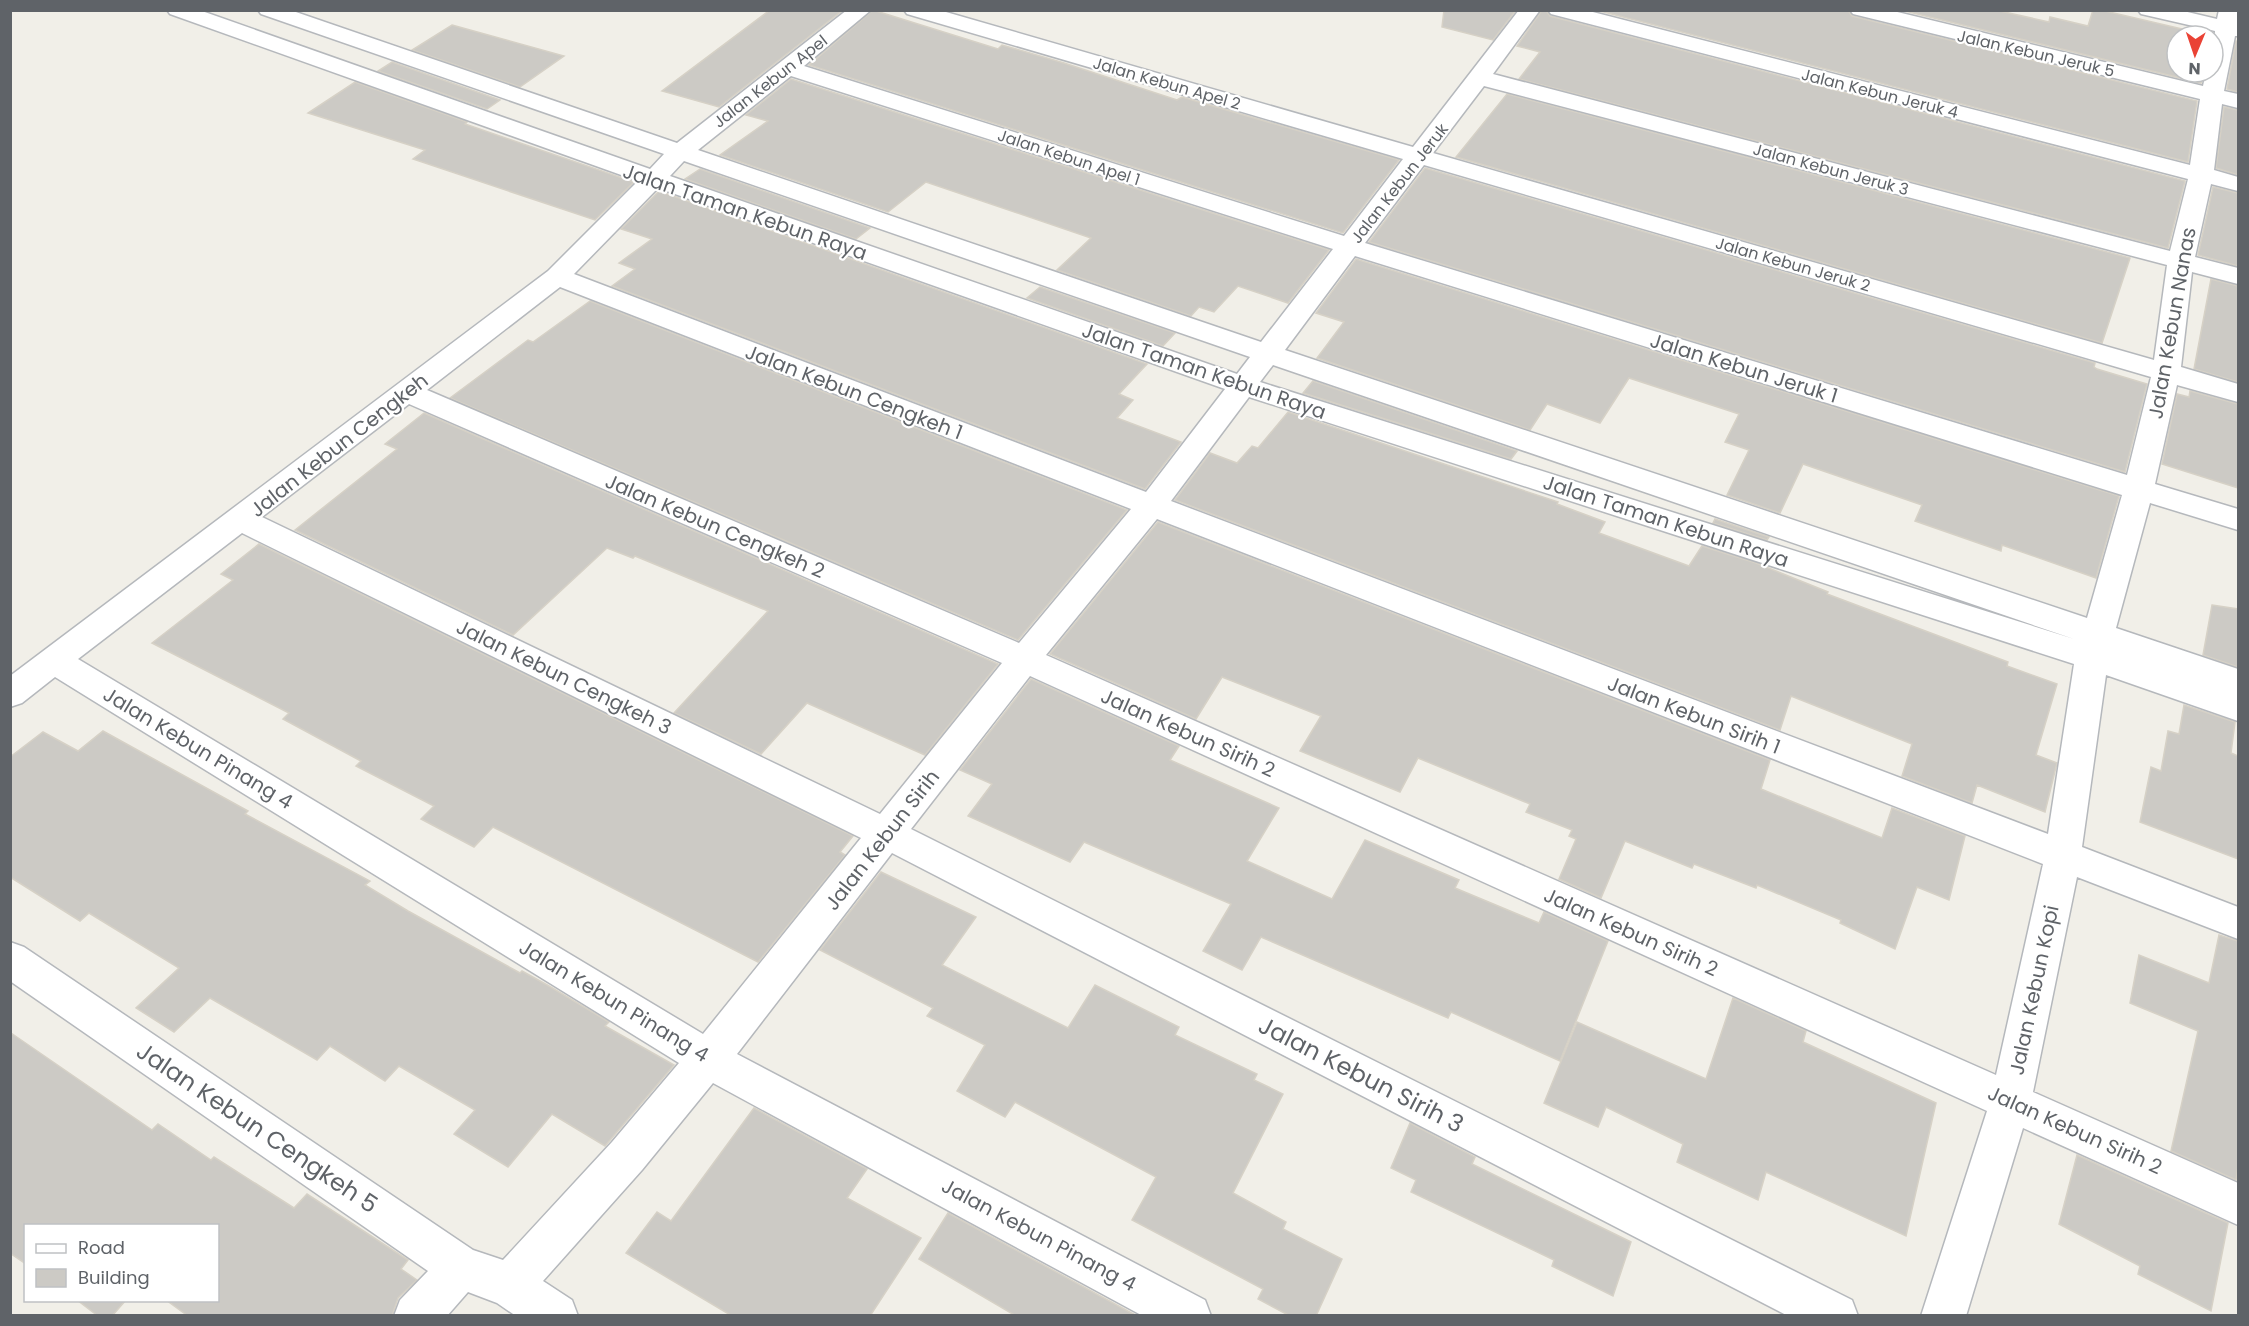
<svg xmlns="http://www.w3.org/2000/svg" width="2249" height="1326" font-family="Poppins,sans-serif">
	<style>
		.building { fill: #cccac5; stroke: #d6d1c6; stroke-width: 1.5 }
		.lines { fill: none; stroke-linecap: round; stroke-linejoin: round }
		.street-casing { stroke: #b5b8bc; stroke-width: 3 }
		.street { fill: #fff; fill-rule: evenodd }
		.labels { text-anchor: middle; stroke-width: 4.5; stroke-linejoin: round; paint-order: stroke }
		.far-street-label { font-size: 16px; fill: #5f6368; stroke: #fff }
		.street-label { font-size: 20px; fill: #5f6368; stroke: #fff }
		.near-street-label { font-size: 24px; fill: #5f6368; stroke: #fff }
	</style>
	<rect width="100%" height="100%" fill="#f1efe8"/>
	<g class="building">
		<polygon points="770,10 843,10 719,107 662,91"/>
		<polygon points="873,10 998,49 1002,45 1064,63 1177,100 1182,97 1399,160 1343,233 809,65"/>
		<polygon points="1444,10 1516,10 1493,40 1442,27"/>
		<polygon points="1542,10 1546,10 1550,16 2185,181 2168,248 1519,79 1540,52 1517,46"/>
		<polygon points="1596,10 1848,10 1852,16 2197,101 2188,162"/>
		<polygon points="1901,10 2000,11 2049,22 2050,17 2088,26 2093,10 2101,10 2212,36 2177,36 2177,72 2204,72 2201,83"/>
		<polygon points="452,25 564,56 520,87 412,50"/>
		<polygon points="2236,41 2238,42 2238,92 2227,89"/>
		<polygon points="392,62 500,100 487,109 378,71"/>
		<polygon points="791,79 1329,250 1288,303 1238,286 1214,312 1199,307 1191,316 1057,270 1091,238 926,182 888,212 720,155 768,121 746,115"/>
		<polygon points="355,82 467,122 465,124 634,182 595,220 413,159 425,150 308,113"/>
		<polygon points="1507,94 2130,258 2102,343 1456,157"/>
		<polygon points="2224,107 2238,110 2238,175 2216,168"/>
		<polygon points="1425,168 2095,363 2094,367 2097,369 2147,384 2125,472 1369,242"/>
		<polygon points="700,169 870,228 856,239 685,179"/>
		<polygon points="2213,187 2238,193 2238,266 2198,255"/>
		<polygon points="659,191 1147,364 1119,394 1133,400 1117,418 1181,442 1145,489 612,286 635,269 619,263 652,239 621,229"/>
		<polygon points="1356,259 2119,496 2096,578 2002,545 2001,551 1915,521 1922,505 1803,464 1780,513 1727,495 1749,450 1725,442 1739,414 1629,378 1600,423 1547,404 1530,430 1317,358 1344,322 1316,313"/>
		<polygon points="2211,279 2238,286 2238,382 2194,369"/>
		<polygon points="1040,287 1175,333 1163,346 1027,298"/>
		<polygon points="590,301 1127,510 1018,640 450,398 528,340 533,342"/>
		<polygon points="1313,381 1517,451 1511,459 1303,393"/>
		<polygon points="2190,391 2238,404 2238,488 2162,464 2177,394 2189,397"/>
		<polygon points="1288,412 1558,502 1557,504 1605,522 1599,533 1689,566 1702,546 1756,563 1828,592 1827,594 2008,662 2007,666 2057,684 2036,755 2057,763 2045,812 1977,785 1972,803 1902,776 1912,744 1791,696 1780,730 1175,500 1210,453 1237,463 1252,446 1258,448"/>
		<polygon points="424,413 998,664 925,755 807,703 761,754 674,713 768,611 635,556 633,558 607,548 513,635 295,530 397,449 385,444"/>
		<polygon points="1715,519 1769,537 1767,540 1713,523"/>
		<polygon points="1158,522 1770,760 1761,789 1882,838 1892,808 1965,836 1949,900 1917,887 1895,949 1840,923 1841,920 1757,885 1756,888 1694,864 1692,868 1625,841 1601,898 1559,879 1576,839 1569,836 1572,830 1526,812 1530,804 1418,758 1400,792 1300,751 1321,716 1222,677 1196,719 1050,654"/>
		<polygon points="259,544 853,836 840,852 845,855 758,962 493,827 474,847 421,819 434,806 356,766 361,761 283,719 289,713 152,643 233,580 221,574"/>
		<polygon points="2212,605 2238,609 2238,667 2203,655"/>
		<polygon points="1031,679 1179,746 1170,760 1279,808 1247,861 1332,899 1365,840 1459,880 1455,888 1539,923 1544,912 1608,941 1560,1061 1451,1012 1448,1018 1261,937 1242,970 1203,951 1231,904 1084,842 1070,862 968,816 992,784 960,770"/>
		<polygon points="2184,705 2235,722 2231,753 2238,756 2238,859 2140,822 2151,767 2161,771 2168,731 2179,734"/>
		<polygon points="103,731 248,811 245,814 370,881 365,885 408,911 520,973 522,971 549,986 609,1022 605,1026 674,1065 605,1146 552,1114 508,1167 454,1134 475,1110 399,1066 385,1081 330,1046 317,1060 210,998 174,1032 136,1008 179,968 89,913 80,921 10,877 10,757 43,732 78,751"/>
		<polygon points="881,872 976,917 942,965 1068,1028 1095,985 1179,1027 1175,1035 1257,1074 1254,1080 1283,1094 1233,1193 1286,1222 1283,1229 1342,1259 1316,1316 1290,1316 1258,1299 1263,1289 1132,1220 1156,1177 1015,1102 1005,1117 957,1091 985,1045 927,1016 933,1008 820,950"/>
		<polygon points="2219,935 2238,941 2238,1166 2236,1180 2171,1151 2198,1031 2130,1003 2139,955 2209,983"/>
		<polygon points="1733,998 1806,1031 1803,1042 1936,1103 1906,1236 1766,1172 1758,1200 1677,1162 1683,1144 1606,1107 1598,1127 1544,1103 1577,1022 1706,1079"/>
		<polygon points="11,1033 152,1130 158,1124 211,1160 214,1157 294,1208 307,1194 408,1260 401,1269 417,1280 398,1298 392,1316 188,1316 166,1300 218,1300 218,1226 26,1226 26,1264 10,1253"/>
		<polygon points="754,1108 867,1169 847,1198 921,1238 870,1316 732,1316 626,1253 657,1212 671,1221"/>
		<polygon points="1410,1123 1475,1157 1472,1164 1631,1242 1613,1296 1552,1266 1554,1260 1411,1192 1416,1180 1391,1168"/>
		<polygon points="2077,1155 2228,1223 2211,1311 2138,1274 2140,1266 2059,1224"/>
		<polygon points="948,1213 1137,1316 1016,1316 919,1259"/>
		<polygon points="77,1300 126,1300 112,1316 98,1316"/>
	</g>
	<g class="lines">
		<defs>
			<path id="street" d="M167,10h32l451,159 14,-15 -403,-140 -3,-4h32l387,133 170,-133h24l-67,56 540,170 59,-77 -496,-145 -3,-4h35l474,137 106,-137h21l-47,64 677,177 18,-72 -637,-165 -3,-4h37l605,155 10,-66 -347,-85 -3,-4h39l314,76 3,-14h7l2,-41 -74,-17 -3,-4h41l38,9 2,-9h19v26h-3l-11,55 14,3v14l-16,-4 -8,66 24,7v14l-27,-7 -16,73 43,11v16l-46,-12 -11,95 57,17v18l-61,-17 -22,99 83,25v21l-88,-27 -34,125 122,41v52l-132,-46 -24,172 156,60v32l-161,-62 -44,215 205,91v42l-215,-97 -57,188h-45l66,-205 -957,-435 -119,153 941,471 6,16h-70l-896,-463 -155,201 468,246 6,16h-68l-430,-233 -71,87 -99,111 29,19 6,16h-62l-19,-13 -29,-11 -21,24h-53l6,-16 28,-29 -418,-290v-39l14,5 449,303 30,10 109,-118 67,-79 -624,-386 -33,26 -12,4v-31l538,-405 90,-90 -468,-167zM791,76l542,173 -72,93 -563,-192zM1484,86l683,179 -13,95 -721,-207zM684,161l566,196 -13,17 -567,-198zM1424,165l727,212 -24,98 -762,-232zM658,188l567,201 -79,103 -572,-218zM1355,256l767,239 -35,123 -802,-268zM560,287l571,222 -112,134 -592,-253zM1273,365l801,274 -814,-257zM1249,397l825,267 -26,170 -877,-333zM409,404l593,259 -122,151 -618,-297zM1157,519l886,345 -47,211 -950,-420zM242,533l619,305 -158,196 -625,-375z"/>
		</defs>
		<use href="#street" class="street-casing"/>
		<use href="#street" class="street"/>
	</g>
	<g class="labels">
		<g class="far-street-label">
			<text transform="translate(2036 53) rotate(13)" y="6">Jalan Kebun Jeruk 5</text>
			<text transform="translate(770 81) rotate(-38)" y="6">Jalan Kebun Apel</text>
			<text transform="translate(1167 83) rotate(16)" y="6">Jalan Kebun Apel 2</text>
			<text transform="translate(1880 93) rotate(14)" y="6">Jalan Kebun Jeruk 4</text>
			<text transform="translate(1069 157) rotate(18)" y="6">Jalan Kebun Apel 1</text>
			<text transform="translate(1831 169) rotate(15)" y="6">Jalan Kebun Jeruk 3</text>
			<text transform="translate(1399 183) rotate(-52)" y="6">Jalan Kebun Jeruk</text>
			<text transform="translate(1793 264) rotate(16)" y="6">Jalan Kebun Jeruk 2</text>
		</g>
		<g class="street-label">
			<text transform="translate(745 212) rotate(19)" y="7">Jalan Taman Kebun Raya</text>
			<text transform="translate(2172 323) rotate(-80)" y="7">Jalan Kebun Nanas</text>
			<text transform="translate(1744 368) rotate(17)" y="7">Jalan Kebun Jeruk 1</text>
			<text transform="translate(1204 371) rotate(19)" y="7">Jalan Taman Kebun Raya</text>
			<text transform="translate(854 392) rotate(21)" y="7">Jalan Kebun Cengkeh 1</text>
			<text transform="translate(339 445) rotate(-38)" y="7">Jalan Kebun Cengkeh</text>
			<text transform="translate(1666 521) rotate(18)" y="7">Jalan Taman Kebun Raya</text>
			<text transform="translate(715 526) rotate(23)" y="7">Jalan Kebun Cengkeh 2</text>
			<text transform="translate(564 677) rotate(26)" y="7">Jalan Kebun Cengkeh 3</text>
			<text transform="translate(1694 715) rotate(21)" y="7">Jalan Kebun Sirih 1</text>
			<text transform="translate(1188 733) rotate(24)" y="7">Jalan Kebun Sirih 2</text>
			<text transform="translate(198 748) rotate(31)" y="7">Jalan Kebun Pinang 4</text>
			<text transform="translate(882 840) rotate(-52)" y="7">Jalan Kebun Sirih</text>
			<text transform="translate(1631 932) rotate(24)" y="7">Jalan Kebun Sirih 2</text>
			<text transform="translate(2034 990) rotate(-78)" y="7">Jalan Kebun Kopi</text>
			<text transform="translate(614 1001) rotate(31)" y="7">Jalan Kebun Pinang 4</text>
			<text transform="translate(2075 1130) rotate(24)" y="7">Jalan Kebun Sirih 2</text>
			<text transform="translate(1039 1235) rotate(28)" y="7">Jalan Kebun Pinang 4</text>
		</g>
		<g class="near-street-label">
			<text transform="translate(1361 1075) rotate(27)" y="8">Jalan Kebun Sirih 3</text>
			<text transform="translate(257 1128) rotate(34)" y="8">Jalan Kebun Cengkeh 5</text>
		</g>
	</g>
	<rect width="2249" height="1326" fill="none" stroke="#5f6368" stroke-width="24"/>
	<rect x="24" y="1224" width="195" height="78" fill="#ffffff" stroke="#bfc1c3" stroke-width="1.5"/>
	<rect x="36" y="1244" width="30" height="9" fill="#ffffff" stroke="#bfc1c3" stroke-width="1.5"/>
	<text x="78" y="1254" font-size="18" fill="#5f6368">Road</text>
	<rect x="36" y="1269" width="30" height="18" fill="#cccac5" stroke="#bfc1c3" stroke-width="1.5"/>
	<text x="78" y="1284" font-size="18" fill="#5f6368">Building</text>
	<g transform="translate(2195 54) rotate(182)"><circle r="28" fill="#ffffff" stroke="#bfc1c3" stroke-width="1.5"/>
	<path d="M0-4.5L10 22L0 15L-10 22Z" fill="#ea4335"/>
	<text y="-9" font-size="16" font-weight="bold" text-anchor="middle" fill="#5f6368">N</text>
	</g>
</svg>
